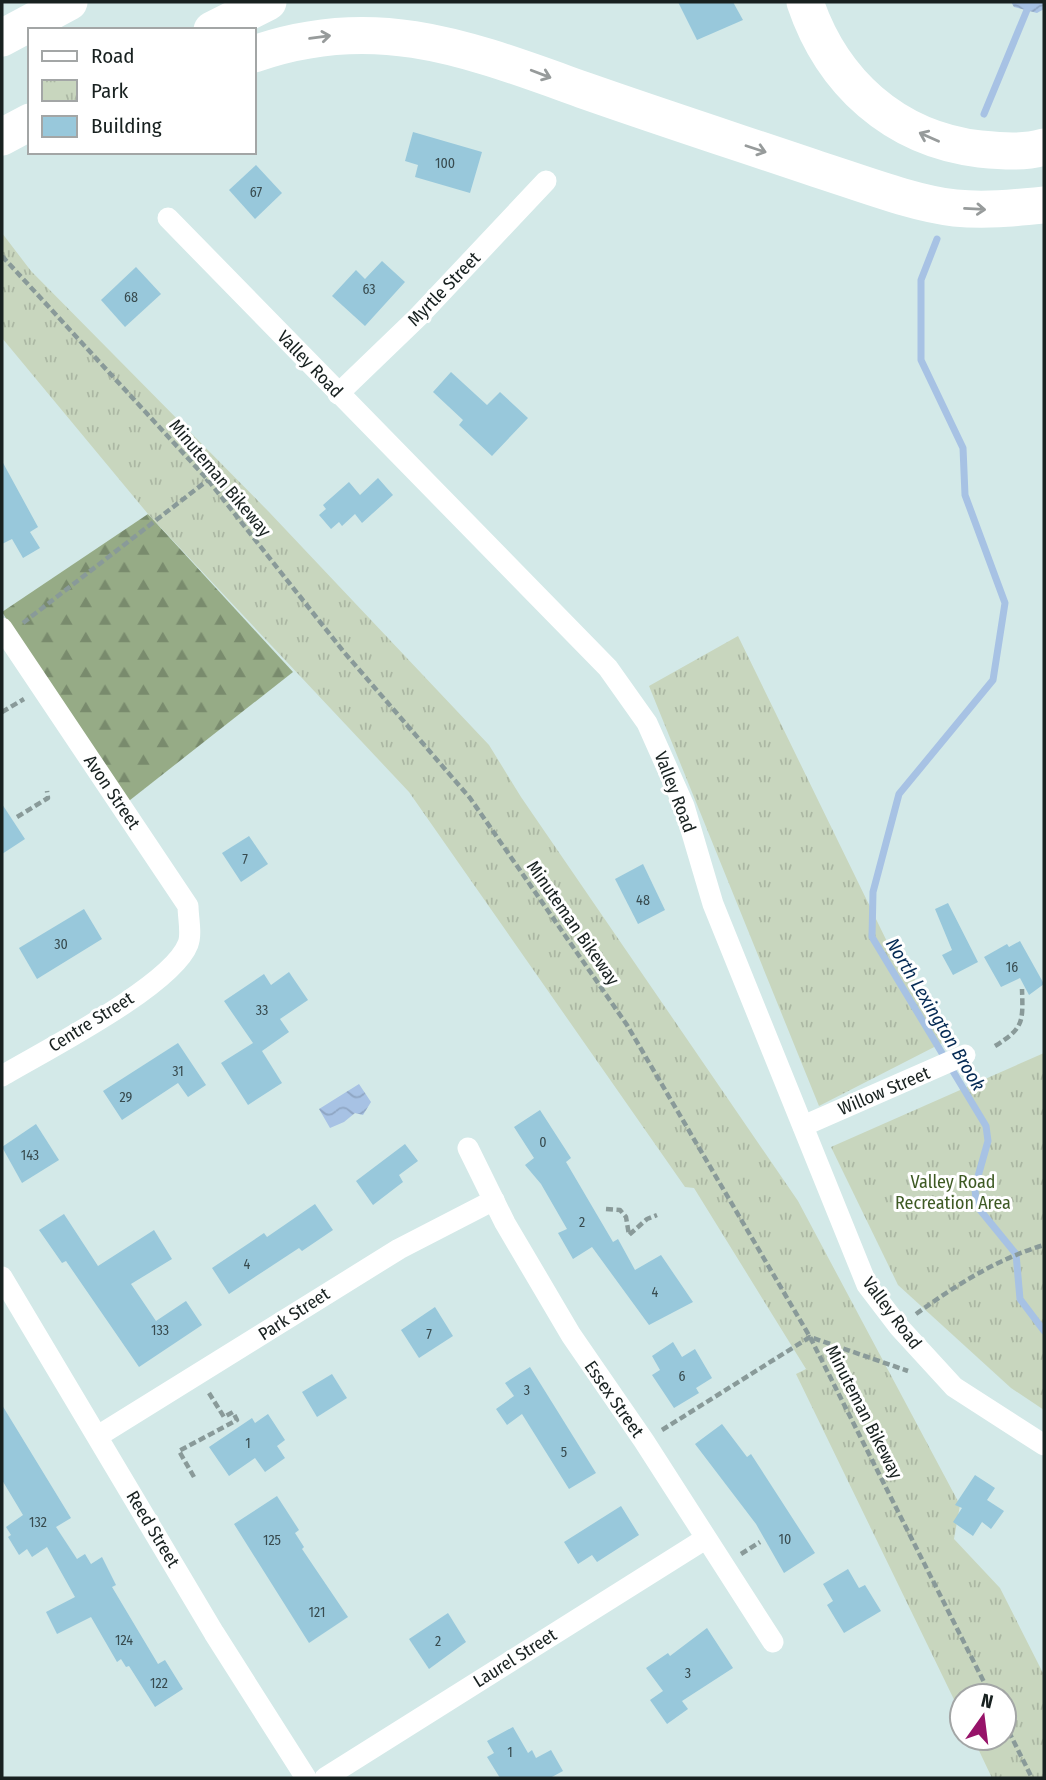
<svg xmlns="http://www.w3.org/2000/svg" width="1046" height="1780" font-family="'Fira Sans Condensed',sans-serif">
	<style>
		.forest { fill: url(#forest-firs) }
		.park { fill: url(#park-tufts) }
		.water { fill: url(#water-waves) }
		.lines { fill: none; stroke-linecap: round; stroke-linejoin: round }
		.stream { stroke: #a7c2e4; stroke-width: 7 }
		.building { fill: #98c8db }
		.path { stroke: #899a99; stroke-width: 4.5; stroke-dasharray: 7 3.5; stroke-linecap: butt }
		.street { stroke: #fff; stroke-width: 21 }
		.highway { stroke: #fff; stroke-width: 37 }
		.oneway { stroke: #979b9b }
		.labels { text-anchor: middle; stroke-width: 6; stroke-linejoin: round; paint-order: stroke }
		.number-label { font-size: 14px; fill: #384b4f }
		.street-label { font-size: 18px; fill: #182120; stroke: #fff }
		.park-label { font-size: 18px; fill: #3e5a24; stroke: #fff }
		.water-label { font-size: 19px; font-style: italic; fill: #062b55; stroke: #fff }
	</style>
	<defs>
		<pattern id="forest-firs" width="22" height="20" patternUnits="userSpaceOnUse" patternTransform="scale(1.75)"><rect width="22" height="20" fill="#96ab86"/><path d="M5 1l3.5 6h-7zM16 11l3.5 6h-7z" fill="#798b6d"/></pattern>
		<pattern id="park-tufts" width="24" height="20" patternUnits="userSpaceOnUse" patternTransform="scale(1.75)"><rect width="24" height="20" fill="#c8d6be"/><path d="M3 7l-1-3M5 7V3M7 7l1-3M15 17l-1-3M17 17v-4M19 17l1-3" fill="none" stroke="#abb7a3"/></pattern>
		<pattern id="water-waves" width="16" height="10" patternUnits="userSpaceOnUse" patternTransform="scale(1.75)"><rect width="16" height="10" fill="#a7c2e4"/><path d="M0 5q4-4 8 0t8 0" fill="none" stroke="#8fa6c3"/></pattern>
	</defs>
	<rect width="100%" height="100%" fill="#d3e9e8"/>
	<polygon class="forest" points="148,514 293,672 125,804 2,612"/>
	<g class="park">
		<polygon points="2,233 31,271 269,512 489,745 521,797 798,1201 960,1505 954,1539 1000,1588 1044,1675 1044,1778 992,1778 973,1738 1004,1738 1004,1696 962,1696 962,1716 796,1374 806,1369 694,1188 685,1187 409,792 148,514 2,338"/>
		<polygon points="738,636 896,960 904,956 944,1042 819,1106 649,686"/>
		<polygon points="1044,1053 1044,1410 1011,1388 898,1285 831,1147"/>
	</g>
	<g class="water">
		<polygon points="1011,2 1044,2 1044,9 1037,13 1014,7"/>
		<polygon points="359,1084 371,1102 363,1115 355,1113 344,1122 330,1128 319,1109"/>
	</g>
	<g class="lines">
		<g class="stream">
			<polyline points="984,114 1027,10"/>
			<polyline points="937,239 921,280 921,360 963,448 965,495 1005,603 993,680 899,794 873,892 872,937 986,1126 988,1141 975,1187 976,1205 1016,1254 1020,1299 1044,1331"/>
		</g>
	</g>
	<g class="building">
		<polygon points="678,2 733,2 743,20 697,40"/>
		<polygon points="413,132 482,152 470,193 415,177 418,165 405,161"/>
		<polygon points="256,165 282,193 255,219 229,190"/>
		<polygon points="382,261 405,282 365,326 332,296 356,270 365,279"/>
		<polygon points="136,267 161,294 125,327 101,300"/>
		<polygon points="451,372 487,405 500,392 528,418 492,456 459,425 463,420 433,392"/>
		<polygon points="2,461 38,527 30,532 40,548 23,558 12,539 2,544"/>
		<polygon points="378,478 393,495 362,523 355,514 342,526 339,522 331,529 319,515 326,509 323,505 349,482 360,495"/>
		<polygon points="2,804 25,839 2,854"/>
		<polygon points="249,836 268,864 241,882 222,853"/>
		<polygon points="643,864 665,910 638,924 615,879"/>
		<polygon points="948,903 978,962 953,975 942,955 952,950 935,909"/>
		<polygon points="84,909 102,939 37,979 19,948"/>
		<polygon points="1020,941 1044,984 1029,995 1020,978 1001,987 984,957 1007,944 1009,947"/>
		<polygon points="289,972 308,1000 280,1019 289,1032 262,1051 282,1083 248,1105 221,1063 253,1043 224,1001 264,974 271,985"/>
		<polygon points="178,1043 206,1085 188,1097 178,1083 122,1120 103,1091"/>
		<polygon points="540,1110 571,1158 566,1162 613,1242 618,1239 635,1270 661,1255 693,1302 649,1325 592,1247 573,1259 558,1233 567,1229 541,1184 525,1165 534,1158 514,1127"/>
		<polygon points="36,1124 59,1160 22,1183 2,1147"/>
		<polygon points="405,1144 418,1161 399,1175 403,1182 373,1205 356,1181"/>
		<polygon points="315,1204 333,1230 302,1251 299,1248 229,1294 212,1268 264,1233 267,1237"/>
		<polygon points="64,1214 98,1266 154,1230 172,1259 131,1284 156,1321 186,1301 202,1325 139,1367 66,1261 62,1263 39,1230"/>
		<polygon points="435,1307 453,1336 419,1358 401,1330"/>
		<polygon points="673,1342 682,1357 695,1349 712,1378 696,1388 699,1393 674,1408 652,1375 660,1370 652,1356"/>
		<polygon points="530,1367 596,1473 569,1489 522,1414 507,1425 496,1409 514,1396 505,1383"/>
		<polygon points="332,1374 347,1398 317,1417 302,1392"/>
		<polygon points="2,1405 71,1518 56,1527 77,1559 85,1554 91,1564 102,1557 116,1585 112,1587 158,1664 165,1660 183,1689 155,1707 129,1666 126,1667 121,1659 117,1662 91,1617 57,1634 46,1612 75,1597 47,1547 32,1557 27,1549 19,1555 8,1537 11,1535 6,1527 23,1515 2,1480"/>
		<polygon points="268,1414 285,1440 277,1446 285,1458 265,1472 255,1458 229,1476 209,1447 252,1418 255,1423"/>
		<polygon points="722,1424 747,1457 751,1454 815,1553 784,1573 756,1524 695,1444"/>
		<polygon points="975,1475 995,1488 987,1500 1004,1511 991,1529 982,1522 973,1536 953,1522 962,1508 955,1505"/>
		<polygon points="277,1496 299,1530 295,1533 304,1547 302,1549 348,1617 309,1643 234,1524"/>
		<polygon points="621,1506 639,1535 597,1562 592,1555 578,1564 564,1542"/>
		<polygon points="848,1569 859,1588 865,1585 881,1611 844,1633 827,1605 833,1601 823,1584"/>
		<polygon points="448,1613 466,1642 429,1669 409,1639"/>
		<polygon points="707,1628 733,1668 682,1701 688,1709 667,1724 650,1700 663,1691 646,1668 668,1653 670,1656"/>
		<polygon points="513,1727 528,1753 532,1750 536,1758 551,1750 563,1771 550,1778 500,1778 487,1757 494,1753 487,1741"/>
	</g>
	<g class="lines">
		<g class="path">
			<polyline points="2,256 208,480 343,651 470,798 627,1025 810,1337 991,1696"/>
			<polyline points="23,623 208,480"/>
			<polyline points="2,712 24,699"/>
			<polyline points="17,817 48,798 47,791"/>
			<path d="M995,1046c29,-18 28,-24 27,-57"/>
			<polyline points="606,1209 620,1210 626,1217 629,1235 647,1219 657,1215"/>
			<path d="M916,1314c40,-29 81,-55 128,-69"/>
			<polyline points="662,1430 810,1337 908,1371"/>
			<polyline points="194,1477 179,1451 237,1420 233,1412 224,1417 209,1393"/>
			<polyline points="741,1554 760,1542"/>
			<polyline points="1004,1722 1032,1778"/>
		</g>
		<g class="street">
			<polyline points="168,218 608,668 647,723 684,806 713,904 867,1285 899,1327 954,1387 1044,1445"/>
			<polyline points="338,394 419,316 546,181"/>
			<path d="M2,628l186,278c0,11 4,28 0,38 -16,42 -144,107 -186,132"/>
			<polyline points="803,1126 965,1055"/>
			<polyline points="468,1148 505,1223 571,1335 644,1441 773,1642"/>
			<polyline points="2,1277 214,1633 306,1778"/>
			<polyline points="98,1436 399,1249 494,1200"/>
			<polyline points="325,1778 705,1539"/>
		</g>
		<g class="highway">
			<path d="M805,2c27,80 89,137 175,147 21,2 44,4 64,-2"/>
			<polyline points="212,30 268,2"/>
			<polyline points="2,38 69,2"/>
			<path d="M254,54c123,-43 217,-4 332,37 77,27 154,52 231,78 41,13 95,34 138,39 30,3 59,0 89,-3"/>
			<polyline points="2,137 30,122"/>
		</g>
	</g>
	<defs><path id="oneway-shaft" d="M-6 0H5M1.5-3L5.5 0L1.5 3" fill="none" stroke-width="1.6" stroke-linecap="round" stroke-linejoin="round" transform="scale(1.75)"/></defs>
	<g class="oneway">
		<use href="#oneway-shaft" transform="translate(320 37) rotate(-8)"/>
		<use href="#oneway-shaft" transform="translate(541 74) rotate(21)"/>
		<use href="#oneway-shaft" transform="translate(929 137) rotate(-156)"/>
		<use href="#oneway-shaft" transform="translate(756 149) rotate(18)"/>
		<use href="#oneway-shaft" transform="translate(975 209) rotate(3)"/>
	</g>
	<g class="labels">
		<g class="number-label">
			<text x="445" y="168">100</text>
			<text x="256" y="197">67</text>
			<text x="369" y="294">63</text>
			<text x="131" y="302">68</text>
			<text x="245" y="864">7</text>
			<text x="643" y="905">48</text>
			<text x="61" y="949">30</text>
			<text x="1012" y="972">16</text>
			<text x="262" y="1015">33</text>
			<text x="178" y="1076">31</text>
			<text x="126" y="1102">29</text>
			<text x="543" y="1147">0</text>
			<text x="30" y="1160">143</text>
			<text x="582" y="1227">2</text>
			<text x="247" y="1269">4</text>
			<text x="655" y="1297">4</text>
			<text x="160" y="1335">133</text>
			<text x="429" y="1339">7</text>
			<text x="682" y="1381">6</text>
			<text x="527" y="1395">3</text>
			<text x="248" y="1448">1</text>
			<text x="564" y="1457">5</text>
			<text x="38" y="1527">132</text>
			<text x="785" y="1544">10</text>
			<text x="272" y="1545">125</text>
			<text x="317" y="1617">121</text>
			<text x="124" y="1645">124</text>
			<text x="438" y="1646">2</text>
			<text x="688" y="1678">3</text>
			<text x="159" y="1688">122</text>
			<text x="510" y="1757">1</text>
		</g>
		<g class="street-label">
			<text transform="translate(444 289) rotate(-46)" y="6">Myrtle Street</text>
			<text transform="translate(310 364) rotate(46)" y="6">Valley Road</text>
			<text transform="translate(220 478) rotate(50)" y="6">Minuteman Bikeway</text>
			<text transform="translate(112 792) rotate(56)" y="6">Avon Street</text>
			<text transform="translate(675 792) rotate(69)" y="6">Valley Road</text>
			<text transform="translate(573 923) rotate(55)" y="6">Minuteman Bikeway</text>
			<text transform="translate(91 1022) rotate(-32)" y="6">Centre Street</text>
			<text transform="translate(884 1091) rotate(-23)" y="6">Willow Street</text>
			<text transform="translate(892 1313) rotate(53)" y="6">Valley Road</text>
			<text transform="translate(294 1314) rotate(-33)" y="6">Park Street</text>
			<text transform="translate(614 1399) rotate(55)" y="6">Essex Street</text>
			<text transform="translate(864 1412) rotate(63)" y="6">Minuteman Bikeway</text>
			<text transform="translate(153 1529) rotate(59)" y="6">Reed Street</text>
			<text transform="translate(515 1658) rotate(-32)" y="6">Laurel Street</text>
		</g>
		<g class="park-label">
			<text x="953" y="1188">Valley Road<tspan x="953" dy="21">Recreation Area</tspan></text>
		</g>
		<g class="water-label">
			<text transform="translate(936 1014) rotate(59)" y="7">North Lexington Brook</text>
		</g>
	</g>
	<rect width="1046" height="1780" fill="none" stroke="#182120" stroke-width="7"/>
	<rect x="28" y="28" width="228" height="126" fill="#ffffff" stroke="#a3a6a6" stroke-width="2"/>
	<rect x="42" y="51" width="35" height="10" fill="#ffffff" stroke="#a3a6a6" stroke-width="2"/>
	<text x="91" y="63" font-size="21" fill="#182120">Road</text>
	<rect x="42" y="80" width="35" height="21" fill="url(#park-tufts)" stroke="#a3a6a6" stroke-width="2"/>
	<text x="91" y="98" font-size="21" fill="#182120">Park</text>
	<rect x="42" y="116" width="35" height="21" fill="#98c8db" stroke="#a3a6a6" stroke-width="2"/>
	<text x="91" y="133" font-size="21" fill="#182120">Building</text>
	<g transform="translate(983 1717) rotate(14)"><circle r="33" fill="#ffffff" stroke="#a3a6a6" stroke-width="2"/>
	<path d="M0-5L12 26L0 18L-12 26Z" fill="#971369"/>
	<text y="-10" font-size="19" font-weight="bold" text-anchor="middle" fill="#182120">N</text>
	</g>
</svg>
